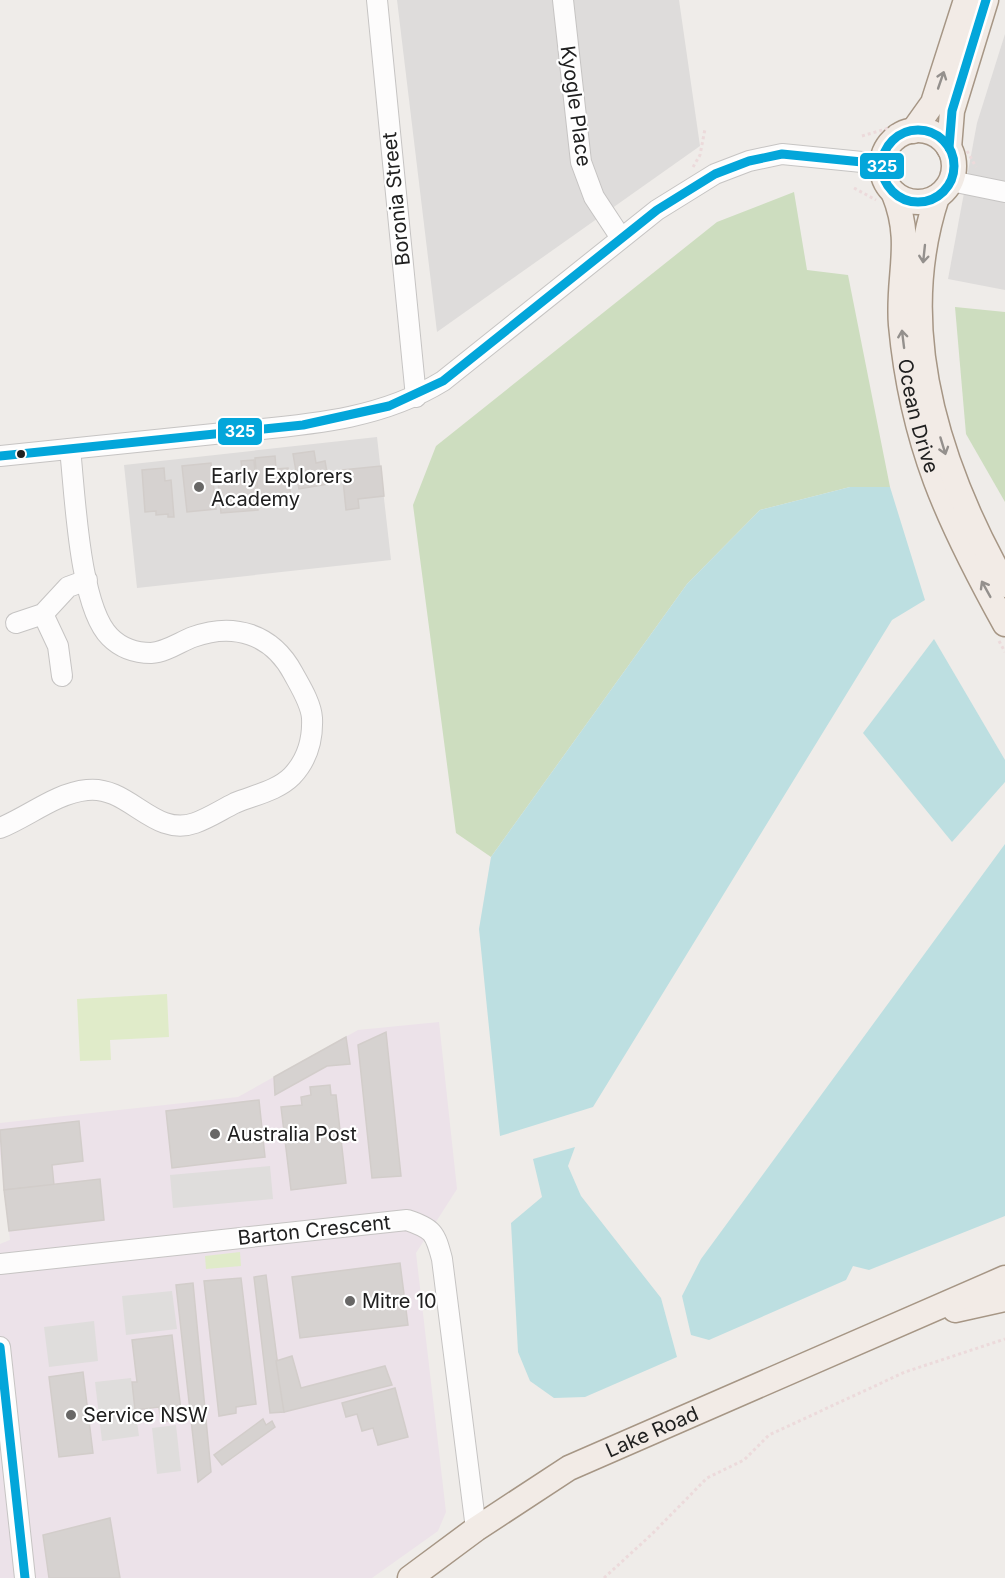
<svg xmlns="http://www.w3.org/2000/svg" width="1005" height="1578" font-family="Inter,sans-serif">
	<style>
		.residential { fill: #dedcdb }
		.industrial { fill: #ece2e9 }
		.grass { fill: #e0ebc9 }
		.forest { fill: #cdddbf }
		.parking { fill: #dfdddc }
		.water { fill: #bddfe1 }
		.building { fill: #d6d2d0; stroke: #d2cdca; stroke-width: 1.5 }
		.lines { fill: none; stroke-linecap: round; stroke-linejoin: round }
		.minor-casing { stroke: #c6c4c3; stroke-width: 22 }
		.major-casing { stroke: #a69685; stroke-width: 27 }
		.path { stroke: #ecdadb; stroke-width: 3; stroke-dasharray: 3 3; stroke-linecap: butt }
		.minor { stroke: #fdfcfc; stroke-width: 20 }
		.major { stroke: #f2ebe6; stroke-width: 24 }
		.bus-1-casing { stroke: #fff; stroke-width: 14 }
		.bus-1 { stroke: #03a6da; stroke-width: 9 }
		.oneway { stroke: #94908d }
		.bus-dot { fill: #202020; stroke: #fff; stroke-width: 2 }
		.poi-dot { fill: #686766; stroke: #fff; stroke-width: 2 }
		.labels { text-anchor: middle; stroke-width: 4.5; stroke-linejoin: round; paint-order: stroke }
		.street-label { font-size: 20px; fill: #202020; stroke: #fff }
		.poi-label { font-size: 20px; fill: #202020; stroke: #fff; text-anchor: start }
		.line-badge { stroke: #fff; stroke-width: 2 }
		.badge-label { font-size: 16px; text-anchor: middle; font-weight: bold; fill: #fff }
	</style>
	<rect width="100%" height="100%" fill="#efece9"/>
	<g class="residential">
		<polygon points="397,0 679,0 700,146 437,332"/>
		<polygon points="1005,34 1005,290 948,279 977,123"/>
		<polygon points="377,437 391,560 137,588 124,465"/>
	</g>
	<polygon class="industrial" points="439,1022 457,1189 416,1253 446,1512 438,1531 372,1578 0,1578 0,1244 10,1240 0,1154 0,1123 238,1097 358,1030"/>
	<g class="grass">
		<polygon points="167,994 169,1037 110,1040 111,1060 80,1061 77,999"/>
		<polygon points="240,1252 241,1266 206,1269 205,1256"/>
	</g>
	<g class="forest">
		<polygon points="794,192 807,270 848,275 890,487 850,487 760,510 687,584 491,857 456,833 413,505 436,446 717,222"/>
		<polygon points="955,307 1005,312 1005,502 966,434"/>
	</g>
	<g class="parking">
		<polygon points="270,1166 273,1199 173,1208 170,1175"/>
		<polygon points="172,1291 177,1329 126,1335 122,1296"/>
		<polygon points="94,1321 98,1361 49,1367 44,1327"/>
		<polygon points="131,1378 139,1436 102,1441 95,1382"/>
		<polygon points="176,1425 181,1471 157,1474 152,1428"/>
	</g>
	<g class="water">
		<polygon points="850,487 890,487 925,600 892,620 593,1107 500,1136 479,929 491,857 687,584 760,510"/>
		<polygon points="934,639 1005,760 1005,782 952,842 863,733"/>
		<polygon points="1005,844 1005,1216 869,1270 853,1266 846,1280 709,1340 691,1335 682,1296 701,1259"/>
		<polygon points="575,1147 568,1166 581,1196 661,1298 677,1357 585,1397 554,1398 530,1381 518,1352 511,1223 542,1197 533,1159"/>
	</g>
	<g class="building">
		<polygon points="314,451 316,463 325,461 329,484 299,489 293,454"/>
		<polygon points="275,456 276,469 288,468 291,501 259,504 255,458"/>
		<polygon points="254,460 258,510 221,513 218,481 243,479 241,461"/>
		<polygon points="211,463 216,509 187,512 182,466"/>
		<polygon points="381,466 384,496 358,499 359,508 346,510 342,470"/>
		<polygon points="164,468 165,481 171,480 174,517 168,517 168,514 156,515 156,511 145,512 142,470"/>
		<polygon points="386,1032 401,1176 372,1178 358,1045"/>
		<polygon points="346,1037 350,1064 327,1066 275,1095 274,1077"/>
		<polygon points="330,1085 331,1095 336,1095 346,1183 291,1190 281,1107 302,1105 301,1097 311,1095 310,1087"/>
		<polygon points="259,1100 265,1157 172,1168 166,1111"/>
		<polygon points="79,1121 83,1161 52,1165 54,1185 4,1190 0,1130"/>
		<polygon points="100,1179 104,1220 9,1231 4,1190"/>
		<polygon points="400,1263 408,1325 300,1338 292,1277"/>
		<polygon points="266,1275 284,1412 270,1413 254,1277"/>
		<polygon points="241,1278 256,1404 236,1407 236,1413 219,1416 204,1281"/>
		<polygon points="193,1283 211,1472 198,1482 176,1285"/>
		<polygon points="172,1335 182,1419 161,1422 159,1407 135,1410 132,1382 137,1382 132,1340"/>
		<polygon points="292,1356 301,1388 385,1366 392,1385 284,1412 276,1361"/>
		<polygon points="83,1372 93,1453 59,1457 49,1377"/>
		<polygon points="395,1388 408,1437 378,1445 373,1428 362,1431 357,1414 346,1417 342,1403"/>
		<polygon points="263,1419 266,1425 272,1421 275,1427 222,1465 214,1455"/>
		<polygon points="110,1518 120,1578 49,1578 43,1535"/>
	</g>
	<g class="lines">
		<defs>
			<g id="minor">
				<polyline points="377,0 416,397"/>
				<polyline points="563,0 581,162 594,197 621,238"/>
				<polyline points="951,181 1005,192"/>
				<path d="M0,456c71,-7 143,-15 214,-22 79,-9 159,-10 229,-53l214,-171 58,-36 34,-13 33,-7 100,10"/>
				<polyline points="43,614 58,646 62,676"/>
				<polyline points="16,623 43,614 68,587 87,580"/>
				<path d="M0,828c28,-11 56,-35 87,-38 42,-5 66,48 108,33 14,-5 26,-13 40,-20 19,-8 42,-12 57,-27 15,-16 21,-36 20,-58 -1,-15 -12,-32 -19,-45 -21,-39 -59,-51 -100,-36 -13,5 -27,15 -42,16 -15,0 -30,-5 -41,-16 -31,-30 -35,-144 -40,-188"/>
				<path d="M0,1264l407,-44c26,9 28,12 35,39l34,270"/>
				<polyline points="0,1347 25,1578"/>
			</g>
			<g id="major">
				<circle cx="918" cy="166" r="36"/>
				<polyline points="913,131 933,103 966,0"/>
				<polyline points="949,148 952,111 986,0"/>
				<path id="s1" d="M894,194c20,49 3,82 7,131 11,119 47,196 104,299"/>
				<path d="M937,197c-44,133 2,271 68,388"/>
				<polyline points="955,1310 1005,1299"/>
				<path id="s2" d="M410,1578l66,-49 93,-61 436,-190"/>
			</g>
		</defs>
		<use href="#minor" class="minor-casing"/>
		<use href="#major" class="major-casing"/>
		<g class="path">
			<polyline points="862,136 896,126"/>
			<polyline points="967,151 976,167"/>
			<polyline points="693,167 700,155 705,129"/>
			<polyline points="854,188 876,200"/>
			<polyline points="999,641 1005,652"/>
			<polyline points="604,1578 652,1534 707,1478 744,1460 769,1435 905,1372 1005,1339"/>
		</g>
		<use href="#minor" class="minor"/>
		<use href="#major" class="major"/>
		<defs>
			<g id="bus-1">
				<circle cx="918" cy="166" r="36"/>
				<polyline points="949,148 952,111 986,0"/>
				<polyline points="0,456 303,425 389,406 443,381 657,210 715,174 749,161 782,154 882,164"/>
				<polyline points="0,1347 25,1578"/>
			</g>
		</defs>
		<use href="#bus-1" class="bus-1-casing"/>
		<use href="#bus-1" class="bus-1"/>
	</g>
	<defs><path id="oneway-shaft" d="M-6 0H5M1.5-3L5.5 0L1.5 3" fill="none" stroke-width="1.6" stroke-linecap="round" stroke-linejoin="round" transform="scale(1.5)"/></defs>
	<g class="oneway">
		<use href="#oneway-shaft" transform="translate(941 80) rotate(-71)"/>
		<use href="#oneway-shaft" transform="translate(924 254) rotate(96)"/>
		<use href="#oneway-shaft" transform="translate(903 339) rotate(-97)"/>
		<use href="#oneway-shaft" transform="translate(943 446) rotate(73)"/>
		<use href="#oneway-shaft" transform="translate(986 589) rotate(-119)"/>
	</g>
	<circle class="bus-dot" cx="21" cy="454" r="5"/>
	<g class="poi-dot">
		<circle cx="199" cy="487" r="6"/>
		<circle cx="215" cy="1134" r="6"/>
		<circle cx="350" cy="1301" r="6"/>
		<circle cx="71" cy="1415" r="6"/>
	</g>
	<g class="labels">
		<g class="street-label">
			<text transform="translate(576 106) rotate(82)" y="7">Kyogle Place</text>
			<text transform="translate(396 199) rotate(-96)" y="7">Boronia Street</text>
			<text dy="7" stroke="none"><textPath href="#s1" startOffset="225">Ocean Drive</textPath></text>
			<text transform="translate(314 1230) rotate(-6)" y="7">Barton Crescent</text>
			<text dy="7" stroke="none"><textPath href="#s2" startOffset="284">Lake Road</textPath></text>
		</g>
		<g class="poi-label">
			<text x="211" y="483">Early Explorers<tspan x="211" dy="23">Academy</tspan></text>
			<text x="227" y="1141">Australia Post</text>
			<text x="362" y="1308">Mitre 10</text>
			<text x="83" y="1422">Service NSW</text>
		</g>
	</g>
	<g class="line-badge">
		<rect x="859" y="152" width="46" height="28" rx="6" fill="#03a6da"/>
		<rect x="217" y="417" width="46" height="29" rx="6" fill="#03a6da"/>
	</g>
	<g class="badge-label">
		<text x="882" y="172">325</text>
		<text x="240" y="437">325</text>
	</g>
</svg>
